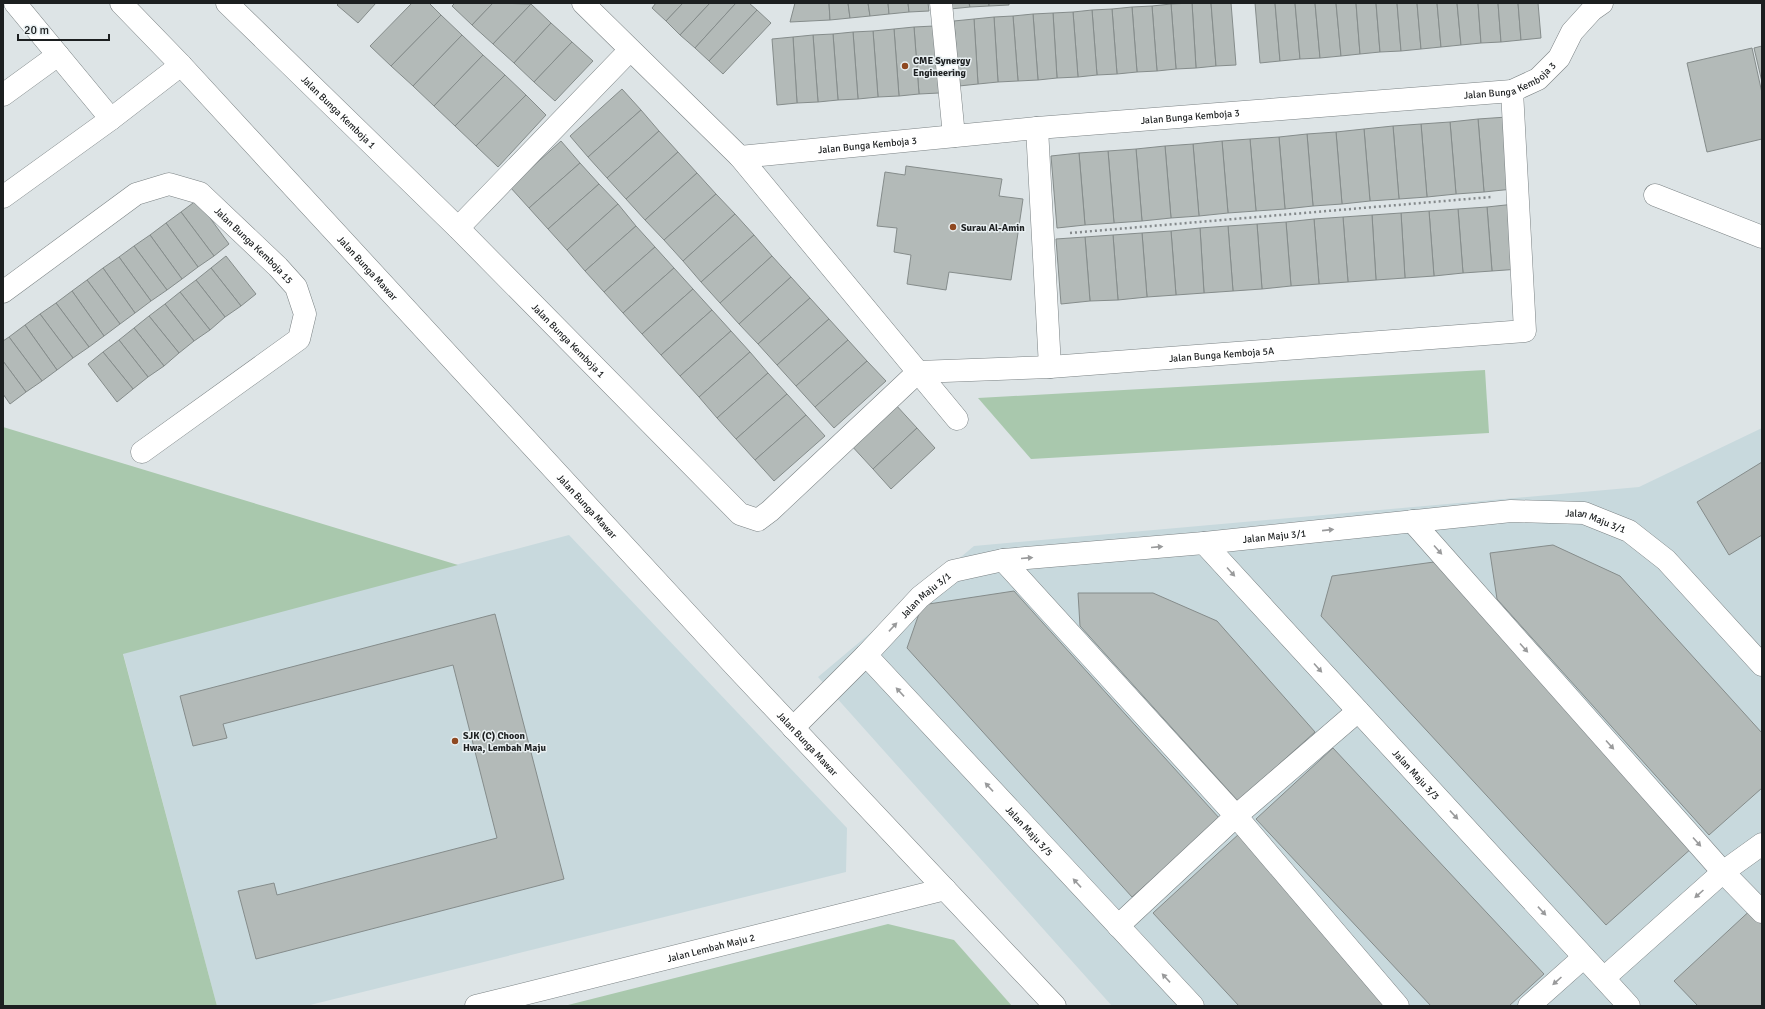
<svg xmlns="http://www.w3.org/2000/svg" width="1765" height="1009" font-family="Signika,sans-serif">
	<style>
		.built { fill: #c8d9dd }
		.green { fill: #a9c8ad }
		.building { fill: #b3bab8; stroke: #858c8b }
		.lines { fill: none; stroke-linecap: round; stroke-linejoin: round }
		.minor-casing { stroke: #7b8284; stroke-width: 23 }
		.path { stroke: #84898b; stroke-width: 2.5; stroke-dasharray: 2 3; stroke-linecap: butt }
		.minor { stroke: #fff; stroke-width: 22 }
		.oneway { fill: #999a9b }
		.poi-dot { fill: #8f4921; stroke: #eaf1f3; stroke-width: 1.5 }
		.labels { text-anchor: middle; stroke-width: 3; stroke-linejoin: round; paint-order: stroke }
		.poi-label { font-size: 10px; font-weight: bold; fill: #1c1f20; stroke: #eaf1f3; text-anchor: start }
		.street-label { font-size: 10px; fill: #1c1f20; stroke: #eaf1f3 }
	</style>
	<rect width="100%" height="100%" fill="#dde4e6"/>
	<g class="built">
		<polygon points="1762,428 1762,1006 1112,1006 818,677 974,546 1639,487"/>
		<polygon points="569,535 847,828 846,872 306,1006 217,1006 123,653"/>
	</g>
	<g class="green">
		<polygon points="1485,370 1489,433 1031,459 978,398"/>
		<polygon points="3,427 458,565 123,654 217,1006 3,1006"/>
		<polygon points="888,924 954,940 1012,1006 564,1006"/>
	</g>
	<g class="building">
		<polygon points="339,3 376,3 358,23 337,5"/>
		<polygon points="412,3 429,3 441,15 391,66 370,46"/>
		<polygon points="455,3 493,3 472,25 452,6"/>
		<polygon points="493,3 531,4 493,44 472,25"/>
		<polygon points="656,3 683,3 666,21 652,8"/>
		<polygon points="683,3 710,3 680,35 666,21"/>
		<polygon points="710,3 736,3 695,48 680,35"/>
		<polygon points="736,3 749,3 757,10 709,61 695,48"/>
		<polygon points="795,3 829,3 830,20 790,22"/>
		<polygon points="829,3 848,3 850,18 830,20"/>
		<polygon points="848,3 868,3 870,16 850,18"/>
		<polygon points="868,3 888,3 889,14 870,16"/>
		<polygon points="888,3 908,3 909,12 889,14"/>
		<polygon points="908,3 928,3 929,11 909,12"/>
		<polygon points="949,3 969,3 970,7 950,9"/>
		<polygon points="969,3 989,3 989,6 970,7"/>
		<polygon points="989,3 1009,3 1009,5 989,6"/>
		<polygon points="1192,3 1211,3 1216,66 1196,68"/>
		<polygon points="1192,3 1196,68 1176,69 1171,4"/>
		<polygon points="1211,3 1231,3 1236,65 1216,66"/>
		<polygon points="1255,3 1275,3 1280,61 1260,63"/>
		<polygon points="1275,3 1295,3 1300,59 1280,61"/>
		<polygon points="1295,3 1315,3 1320,58 1300,59"/>
		<polygon points="1315,3 1336,3 1341,56 1320,58"/>
		<polygon points="1336,3 1356,3 1360,54 1341,56"/>
		<polygon points="1356,3 1376,3 1380,52 1360,54"/>
		<polygon points="1376,3 1397,3 1401,51 1380,52"/>
		<polygon points="1397,3 1417,3 1421,49 1401,51"/>
		<polygon points="1417,3 1437,3 1441,47 1421,49"/>
		<polygon points="1437,3 1457,3 1461,45 1441,47"/>
		<polygon points="1457,3 1478,3 1481,43 1461,45"/>
		<polygon points="1478,3 1498,3 1501,42 1481,43"/>
		<polygon points="1498,3 1518,3 1521,40 1501,42"/>
		<polygon points="1518,3 1538,3 1541,38 1521,40"/>
		<polygon points="531,4 551,23 514,63 493,44"/>
		<polygon points="1171,4 1176,69 1157,71 1152,6"/>
		<polygon points="1152,6 1157,71 1137,72 1132,7"/>
		<polygon points="1132,7 1137,72 1117,74 1112,9"/>
		<polygon points="1112,9 1117,74 1097,75 1092,10"/>
		<polygon points="757,10 771,23 723,74 709,61"/>
		<polygon points="1092,10 1097,75 1078,77 1073,12"/>
		<polygon points="1073,12 1078,77 1057,78 1053,13"/>
		<polygon points="1053,13 1057,78 1038,80 1033,14"/>
		<polygon points="1033,14 1038,80 1018,81 1013,16"/>
		<polygon points="441,15 462,35 413,86 391,66"/>
		<polygon points="1013,16 1018,81 998,82 994,17"/>
		<polygon points="994,17 998,82 978,84 974,19"/>
		<polygon points="974,19 978,84 959,86 954,21"/>
		<polygon points="551,23 572,42 534,82 514,63"/>
		<polygon points="934,26 939,93 919,94 914,27"/>
		<polygon points="914,27 919,94 899,96 894,29"/>
		<polygon points="894,29 899,96 878,97 873,31"/>
		<polygon points="873,31 878,97 858,99 853,32"/>
		<polygon points="853,32 858,99 838,100 833,34"/>
		<polygon points="833,34 838,100 818,102 813,35"/>
		<polygon points="462,35 483,55 434,106 413,86"/>
		<polygon points="813,35 818,102 797,103 793,37"/>
		<polygon points="793,37 797,103 777,105 772,39"/>
		<polygon points="572,42 593,61 555,101 534,82"/>
		<polygon points="1762,46 1762,82 1754,48"/>
		<polygon points="1752,48 1762,93 1762,139 1707,152 1687,63"/>
		<polygon points="483,55 505,75 455,126 434,106"/>
		<polygon points="505,75 526,95 476,146 455,126"/>
		<polygon points="622,89 641,110 588,157 570,136"/>
		<polygon points="526,95 546,115 498,167 476,146"/>
		<polygon points="641,110 659,131 607,178 588,157"/>
		<polygon points="1507,117 1513,189 1484,192 1478,119"/>
		<polygon points="1478,119 1484,192 1456,194 1450,122"/>
		<polygon points="1450,122 1456,194 1427,197 1421,124"/>
		<polygon points="1421,124 1427,197 1399,199 1393,126"/>
		<polygon points="1393,126 1399,199 1370,201 1364,129"/>
		<polygon points="1364,129 1370,201 1342,204 1336,132"/>
		<polygon points="659,131 678,152 626,199 607,178"/>
		<polygon points="1336,132 1342,204 1313,206 1307,134"/>
		<polygon points="1307,134 1313,206 1285,209 1279,137"/>
		<polygon points="1279,137 1285,209 1256,211 1250,139"/>
		<polygon points="1250,139 1256,211 1228,213 1222,141"/>
		<polygon points="561,141 580,163 529,208 510,187"/>
		<polygon points="1222,141 1228,213 1199,216 1193,144"/>
		<polygon points="1193,144 1199,216 1171,218 1165,146"/>
		<polygon points="1165,146 1171,218 1142,221 1136,149"/>
		<polygon points="1136,149 1142,221 1114,223 1108,151"/>
		<polygon points="1108,151 1114,223 1085,225 1079,153"/>
		<polygon points="678,152 697,173 645,220 626,199"/>
		<polygon points="1079,153 1085,225 1057,228 1051,156"/>
		<polygon points="580,163 599,184 548,229 529,208"/>
		<polygon points="906,166 1002,179 999,196 1023,199 1011,280 949,272 946,290 907,284 911,255 894,252 897,228 877,226 885,172 905,175"/>
		<polygon points="697,173 716,194 664,240 645,220"/>
		<polygon points="599,184 618,204 567,250 548,229"/>
		<polygon points="716,194 735,214 683,261 664,240"/>
		<polygon points="197,200 229,244 214,256 181,212"/>
		<polygon points="618,204 636,226 585,271 567,250"/>
		<polygon points="1515,204 1520,269 1492,271 1487,207"/>
		<polygon points="1487,207 1492,271 1463,273 1458,209"/>
		<polygon points="1458,209 1463,273 1434,276 1429,211"/>
		<polygon points="1429,211 1434,276 1405,278 1401,213"/>
		<polygon points="181,212 214,256 198,267 166,223"/>
		<polygon points="1401,213 1405,278 1376,280 1372,215"/>
		<polygon points="735,214 754,235 701,282 683,261"/>
		<polygon points="1372,215 1376,280 1348,282 1343,217"/>
		<polygon points="1343,217 1348,282 1319,284 1314,219"/>
		<polygon points="1314,219 1319,284 1291,286 1286,222"/>
		<polygon points="1286,222 1291,286 1262,289 1257,224"/>
		<polygon points="166,223 198,267 182,279 150,235"/>
		<polygon points="1257,224 1262,289 1233,291 1228,226"/>
		<polygon points="636,226 655,247 604,292 585,271"/>
		<polygon points="1228,226 1233,291 1204,293 1200,228"/>
		<polygon points="1200,228 1204,293 1176,295 1171,231"/>
		<polygon points="1171,231 1176,295 1147,297 1142,233"/>
		<polygon points="1142,233 1147,297 1118,300 1113,235"/>
		<polygon points="150,235 182,279 167,290 134,246"/>
		<polygon points="754,235 772,256 720,303 701,282"/>
		<polygon points="1113,235 1118,300 1090,301 1085,237"/>
		<polygon points="1085,237 1090,301 1061,304 1056,239"/>
		<polygon points="134,246 167,290 151,301 119,257"/>
		<polygon points="655,247 674,268 623,313 604,292"/>
		<polygon points="226,256 256,294 241,306 211,268"/>
		<polygon points="772,256 791,277 739,324 720,303"/>
		<polygon points="119,257 151,301 135,313 103,268"/>
		<polygon points="103,268 135,313 120,324 87,280"/>
		<polygon points="211,268 241,306 225,317 196,280"/>
		<polygon points="674,268 693,289 642,334 623,313"/>
		<polygon points="791,277 810,298 758,344 739,324"/>
		<polygon points="87,280 120,324 104,336 72,291"/>
		<polygon points="196,280 225,317 210,330 180,292"/>
		<polygon points="693,289 712,310 661,355 642,334"/>
		<polygon points="72,291 104,336 89,347 56,303"/>
		<polygon points="180,292 210,330 194,341 165,304"/>
		<polygon points="810,298 829,319 777,365 758,344"/>
		<polygon points="56,303 89,347 73,358 40,314"/>
		<polygon points="165,304 194,341 179,353 149,316"/>
		<polygon points="712,310 731,331 680,376 661,355"/>
		<polygon points="40,314 73,358 57,370 25,325"/>
		<polygon points="149,316 179,353 164,366 134,328"/>
		<polygon points="829,319 848,340 796,386 777,365"/>
		<polygon points="25,325 57,370 42,381 9,337"/>
		<polygon points="134,328 164,366 148,377 119,340"/>
		<polygon points="731,331 750,352 699,397 680,376"/>
		<polygon points="9,337 42,381 26,392 3,361 3,341"/>
		<polygon points="119,340 148,377 133,389 103,352"/>
		<polygon points="848,340 867,361 815,407 796,386"/>
		<polygon points="103,352 133,389 117,402 88,364"/>
		<polygon points="750,352 768,373 717,418 699,397"/>
		<polygon points="3,361 26,392 10,404 3,394"/>
		<polygon points="867,361 886,381 834,428 815,407"/>
		<polygon points="768,373 787,394 736,439 717,418"/>
		<polygon points="787,394 806,415 755,460 736,439"/>
		<polygon points="895,404 917,428 873,469 850,444"/>
		<polygon points="806,415 825,436 774,481 755,460"/>
		<polygon points="917,428 935,448 891,489 873,469"/>
		<polygon points="1762,462 1762,535 1729,555 1697,502"/>
		<polygon points="1553,545 1620,576 1762,733 1762,788 1709,835 1497,599 1490,553"/>
		<polygon points="1434,562 1693,847 1606,925 1321,616 1332,576"/>
		<polygon points="1014,591 1220,819 1132,897 907,648 922,605"/>
		<polygon points="1078,593 1153,593 1217,621 1315,732 1238,801 1080,626"/>
		<polygon points="495,614 564,879 256,959 238,891 274,883 277,895 497,838 453,665 223,724 227,738 193,746 180,696"/>
		<polygon points="1333,748 1544,974 1509,1006 1431,1006 1256,819"/>
		<polygon points="1240,833 1401,1006 1239,1006 1153,913"/>
		<polygon points="1756,905 1762,912 1762,1006 1698,1006 1674,981"/>
	</g>
	<g class="lines">
		<defs>
			<g id="minor">
				<polyline points="15,3 111,119"/>
				<path id="s1" d="M121,3l60,62 553,600 321,341"/>
				<path id="s2" d="M227,3l231,225 282,286 18,6 12,-9 148,-139"/>
				<polyline points="583,3 740,157 957,419"/>
				<polyline points="941,3 954,136"/>
				<polyline points="3,95 58,55"/>
				<polyline points="1037,128 1050,367"/>
				<path id="s3" d="M740,157l297,-29 475,-37 26,-12 21,-21 13,-26 20,-22 10,-7"/>
				<polyline points="1655,195 1762,237"/>
				<polyline points="3,197 111,119 181,65"/>
				<polyline points="458,228 630,50"/>
				<path id="s4" d="M3,292l133,-98 33,-10 31,9 78,74 18,20 9,27 -6,25 -157,113"/>
				<path id="s5" d="M918,372l132,-5 475,-36 -13,-240"/>
				<polyline points="1412,521 1723,872 1762,912"/>
				<path id="s6" d="M1204,543l425,463"/>
				<polyline points="1003,560 1236,816 1398,1006"/>
				<path id="s7" d="M866,655l327,351"/>
				<path id="s8" d="M793,728l73,-73 54,-58 33,-26 50,-11 201,-17 307,-32 73,2 45,18 37,29 96,105"/>
				<polyline points="1118,926 1236,816 1358,711"/>
				<polyline points="1604,978 1723,872 1762,844"/>
				<path id="s9" d="M476,1006l469,-117"/>
				<polyline points="1529,1006 1584,957"/>
			</g>
		</defs>
		<use href="#minor" class="minor-casing"/>
		<polyline class="path" points="1070,233 1491,197"/>
		<use href="#minor" class="minor"/>
	</g>
	<defs><path id="oneway-solid" d="M-6-.8H1V-3.2L6.5 0L1 3.2V.8H-6Z"/></defs>
	<g class="oneway">
		<use href="#oneway-solid" transform="translate(1328 530) rotate(-6)"/>
		<use href="#oneway-solid" transform="translate(1157 547) rotate(-5)"/>
		<use href="#oneway-solid" transform="translate(1438 550) rotate(48)"/>
		<use href="#oneway-solid" transform="translate(1027 558) rotate(-5)"/>
		<use href="#oneway-solid" transform="translate(1231 572) rotate(48)"/>
		<use href="#oneway-solid" transform="translate(893 627) rotate(-47)"/>
		<use href="#oneway-solid" transform="translate(1524 648) rotate(48)"/>
		<use href="#oneway-solid" transform="translate(1318 668) rotate(48)"/>
		<use href="#oneway-solid" transform="translate(900 692) rotate(-133)"/>
		<use href="#oneway-solid" transform="translate(1610 745) rotate(48)"/>
		<use href="#oneway-solid" transform="translate(989 787) rotate(-133)"/>
		<use href="#oneway-solid" transform="translate(1454 815) rotate(47)"/>
		<use href="#oneway-solid" transform="translate(1697 842) rotate(48)"/>
		<use href="#oneway-solid" transform="translate(1077 883) rotate(-133)"/>
		<use href="#oneway-solid" transform="translate(1699 894) rotate(138)"/>
		<use href="#oneway-solid" transform="translate(1542 911) rotate(47)"/>
		<use href="#oneway-solid" transform="translate(1166 978) rotate(-133)"/>
		<use href="#oneway-solid" transform="translate(1557 981) rotate(138)"/>
	</g>
	<g class="poi-dot">
		<circle cx="905" cy="66" r="4"/>
		<circle cx="953" cy="227" r="4"/>
		<circle cx="455" cy="741" r="4"/>
	</g>
	<g class="labels">
		<g class="poi-label">
			<text x="913" y="64">CME Synergy<tspan x="913" dy="12">Engineering</tspan></text>
			<text x="961" y="231">Surau Al-Amin</text>
			<text x="463" y="739">SJK (C) Choon<tspan x="463" dy="12">Hwa, Lembah Maju</tspan></text>
		</g>
		<g class="street-label">
			<text dy="4" stroke="none"><textPath href="#s3" startOffset="776">Jalan Bunga Kemboja 3</textPath></text>
			<text dy="4" stroke="none"><textPath href="#s2" startOffset="156">Jalan Bunga Kemboja 1</textPath></text>
			<text dy="4" stroke="none"><textPath href="#s3" startOffset="452">Jalan Bunga Kemboja 3</textPath></text>
			<text dy="4" stroke="none"><textPath href="#s3" startOffset="128">Jalan Bunga Kemboja 3</textPath></text>
			<text dy="4" stroke="none"><textPath href="#s4" startOffset="307">Jalan Bunga Kemboja 15</textPath></text>
			<text dy="4" stroke="none"><textPath href="#s1" startOffset="362">Jalan Bunga Mawar</textPath></text>
			<text dy="4" stroke="none"><textPath href="#s2" startOffset="480">Jalan Bunga Kemboja 1</textPath></text>
			<text dy="4" stroke="none"><textPath href="#s5" startOffset="304">Jalan Bunga Kemboja 5A</textPath></text>
			<text dy="4" stroke="none"><textPath href="#s1" startOffset="686">Jalan Bunga Mawar</textPath></text>
			<text dy="4" stroke="none"><textPath href="#s8" startOffset="872">Jalan Maju 3/1</textPath></text>
			<text dy="4" stroke="none"><textPath href="#s8" startOffset="548">Jalan Maju 3/1</textPath></text>
			<text dy="4" stroke="none"><textPath href="#s8" startOffset="188">Jalan Maju 3/1</textPath></text>
			<text dy="4" stroke="none"><textPath href="#s1" startOffset="1010">Jalan Bunga Mawar</textPath></text>
			<text dy="4" stroke="none"><textPath href="#s6" startOffset="314">Jalan Maju 3/3</textPath></text>
			<text dy="4" stroke="none"><textPath href="#s7" startOffset="240">Jalan Maju 3/5</textPath></text>
			<text dy="4" stroke="none"><textPath href="#s9" startOffset="242">Jalan Lembah Maju 2</textPath></text>
		</g>
	</g>
	<rect width="1765" height="1009" fill="none" stroke="#1c1f20" stroke-width="8"/>
	<path d="M18 34v6h91v-6" fill="none" stroke="#1c1f20" stroke-width="2"/>
	<text x="24" y="34" font-size="12" fill="#1c1f20" stroke="#eaf1f3" stroke-width="3" paint-order="stroke">20 m</text>
</svg>
